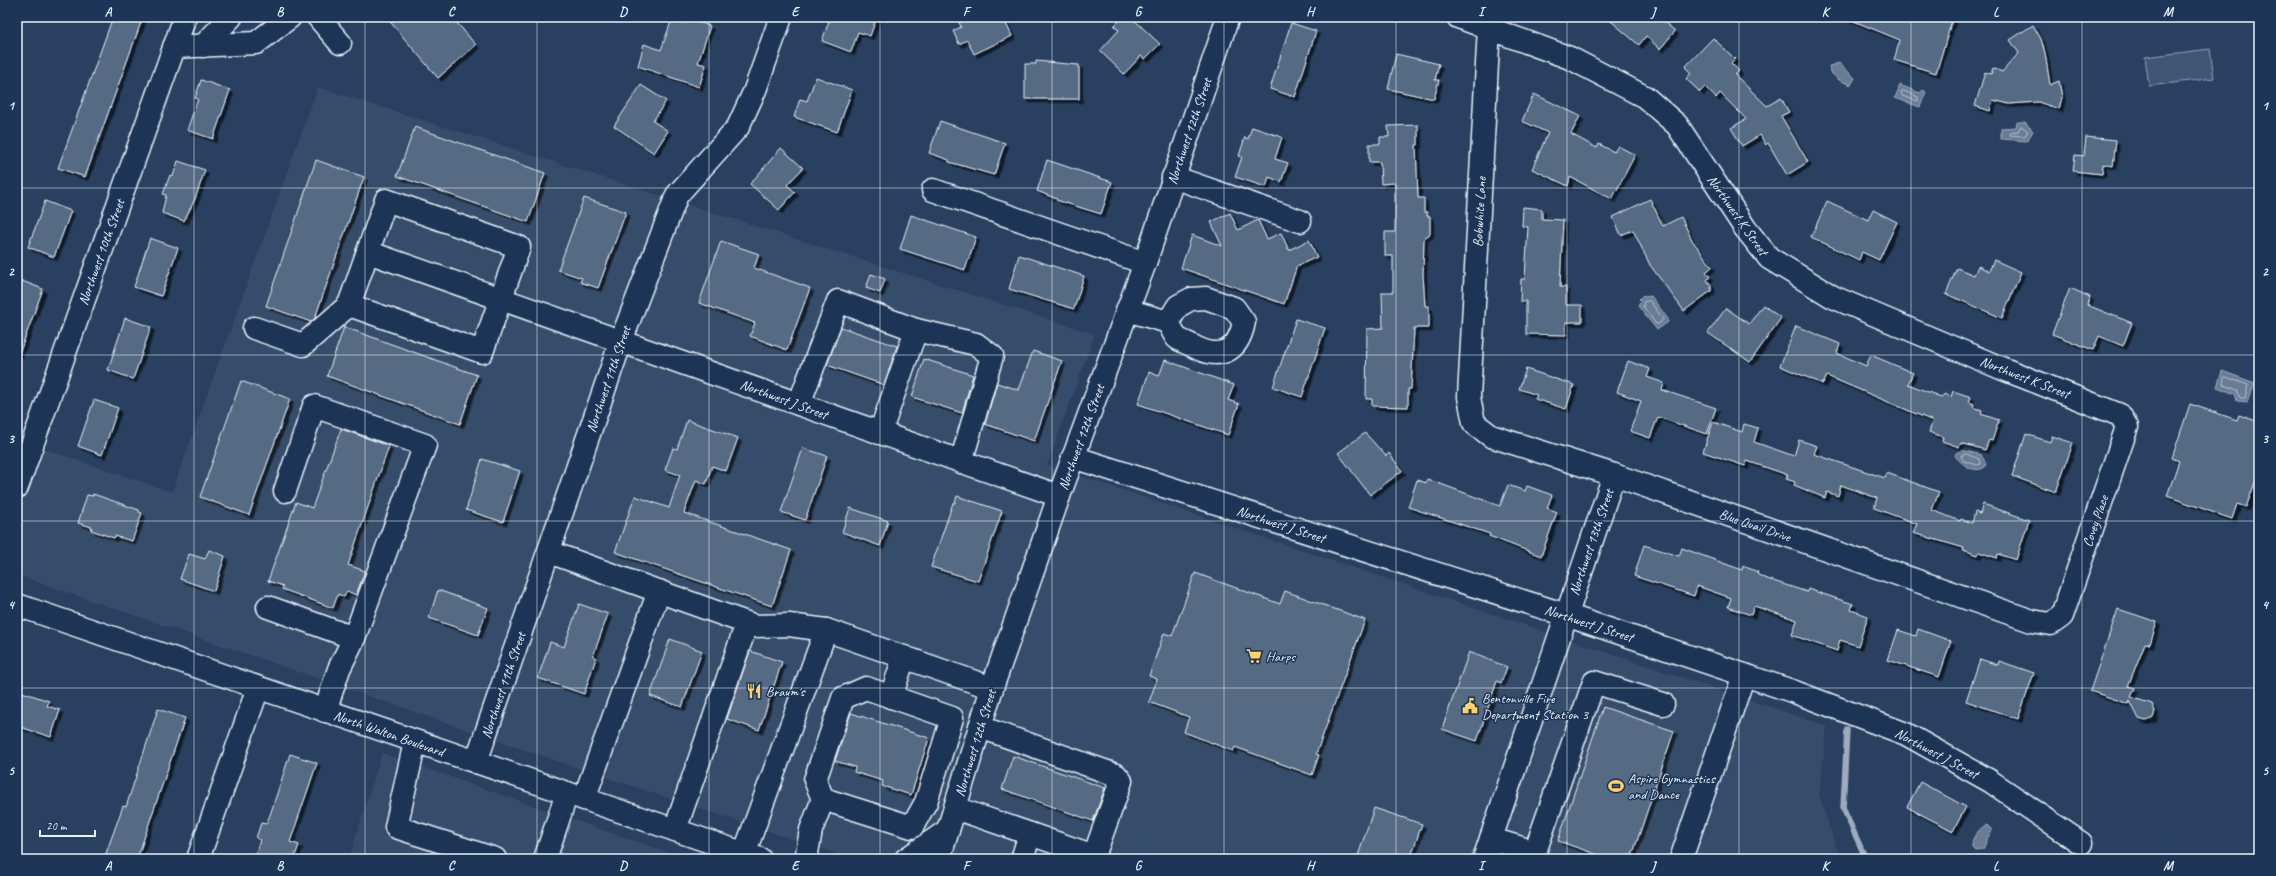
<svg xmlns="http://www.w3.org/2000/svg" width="2276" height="876" font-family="Caveat,sans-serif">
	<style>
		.built { fill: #364d6b }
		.green { fill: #415774; stroke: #94a4b6 }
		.water { fill: #6b7c95; stroke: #9dabbd }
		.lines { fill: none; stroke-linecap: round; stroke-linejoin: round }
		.shore { stroke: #b6c2d0; stroke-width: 1 }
		.stream { stroke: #9dabbd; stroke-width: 5.5 }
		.building { fill: #556a83; stroke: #e8f1f8; filter: url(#shadow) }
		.minor-casing { stroke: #e8f1f8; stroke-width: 25 }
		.major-casing { stroke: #e8f1f8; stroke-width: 25 }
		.minor { stroke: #1d3557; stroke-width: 22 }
		.major { stroke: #1d3557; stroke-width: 22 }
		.grid { fill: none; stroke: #e8f1f8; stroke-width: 1; stroke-opacity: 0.55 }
		.labels { text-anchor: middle; stroke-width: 3; stroke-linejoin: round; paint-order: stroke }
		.street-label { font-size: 14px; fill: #e8f1f8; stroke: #1d3557 }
		.poi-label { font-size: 14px; fill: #e8f1f8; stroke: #1d3557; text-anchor: start }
		.neatline { fill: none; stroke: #e8f1f8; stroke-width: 1.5 }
		.grid-label { font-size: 13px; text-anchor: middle; font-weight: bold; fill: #e8f1f8 }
	</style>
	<defs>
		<filter id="shadow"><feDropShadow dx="3.5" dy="3.5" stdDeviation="0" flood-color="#0009"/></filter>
	</defs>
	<rect width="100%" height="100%" fill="#294061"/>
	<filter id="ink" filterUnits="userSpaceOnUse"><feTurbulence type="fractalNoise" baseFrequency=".025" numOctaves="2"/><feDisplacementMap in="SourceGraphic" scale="8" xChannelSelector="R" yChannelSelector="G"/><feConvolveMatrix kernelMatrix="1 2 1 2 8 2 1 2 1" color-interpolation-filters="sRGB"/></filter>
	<g filter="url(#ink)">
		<g class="built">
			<polygon points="318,87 1095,334 1047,465 1827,726 1819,795 1840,859 852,859 572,766 17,575 17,440 172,492"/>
			<polygon points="382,753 686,859 349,859"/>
		</g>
		<polygon class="green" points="2210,49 2214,78 2149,86 2145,57"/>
		<g class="water">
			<polygon points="1839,63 1855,78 1851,85 1839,80 1830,72 1829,66"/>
			<polygon points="1900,85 1920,93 1923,90 1926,92 1920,107 1895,98"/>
			<polygon points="2017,122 2025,122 2033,131 2027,141 2001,139 2001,128 2016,127"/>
			<polygon points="1643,295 1645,297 1651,296 1668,319 1668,322 1657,330 1638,306 1641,301 1639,299"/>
			<polygon points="2222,371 2255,383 2247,402 2237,401 2235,394 2217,387"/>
			<path d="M1962,450l19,5 5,8 -1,4c-11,8 -24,-4 -30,-11l1,-3z"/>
			<path d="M1987,825l5,5 -9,19 -8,1 -3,-3c-2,-8 8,-20 15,-22z"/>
		</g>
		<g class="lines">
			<g class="shore">
				<polygon points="1904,91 1918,97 1918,101 1902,96 1901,92"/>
				<polygon points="2021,126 2028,131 2025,136 2010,135 2011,132 2018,131"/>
				<polygon points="1645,301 1650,301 1663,319 1659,324 1656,324 1643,306"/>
				<polygon points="2226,377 2248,385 2245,398 2240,398 2237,390 2223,384 2224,378"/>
				<polygon points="1966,454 1979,459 1981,464 1977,465 1964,461 1961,456"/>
			</g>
			<polyline class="stream" points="1847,729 1843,808 1866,859"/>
		</g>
		<g class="building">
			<polygon points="113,17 143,17 85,177 58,168"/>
			<polygon points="386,17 452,17 476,45 438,78"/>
			<polygon points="823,17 877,17 870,36 858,32 851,52 822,41 829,21"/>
			<polygon points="957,17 1003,17 1012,36 974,54 967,40 959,44 953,31 961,27"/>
			<polygon points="1123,17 1131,17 1160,44 1145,59 1141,56 1124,74 1100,51 1119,30 1114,26"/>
			<polygon points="1606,17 1658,17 1675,31 1660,49 1646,36 1639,45"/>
			<polygon points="1844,17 1953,17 1936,73 1894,60 1900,40"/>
			<polygon points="687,18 710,26 698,63 706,65 699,87 638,66 644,44 661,50 672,19 684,23"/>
			<polygon points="1291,23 1316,31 1295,97 1270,89"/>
			<polygon points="2033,25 2041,39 2045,53 2050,85 2059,81 2062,97 2059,109 2038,102 2009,104 1993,100 1990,111 1975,106 1985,72 1991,74 1993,68 2002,72 2019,53 2010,40"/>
			<polygon points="1713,38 1735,59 1731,63 1739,71 1735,75 1767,106 1781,98 1789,112 1781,116 1808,162 1787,175 1768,143 1766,145 1760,135 1742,146 1731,128 1746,119 1720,93 1716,98 1705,87 1700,92 1686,79 1691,73 1685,67"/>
			<polygon points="1396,54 1439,64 1435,80 1439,80 1434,99 1388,89"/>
			<polygon points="1036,61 1079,65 1079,99 1025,99 1025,64 1036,64"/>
			<polygon points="816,77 852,90 837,132 794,117 800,99 807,101"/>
			<polygon points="201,80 230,90 213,139 187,130 198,99 195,98"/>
			<polygon points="641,85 666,101 653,121 668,131 654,153 614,126"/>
			<polygon points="1534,94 1580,116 1571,134 1597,148 1599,144 1614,152 1618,146 1635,155 1612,199 1570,177 1568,186 1532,169 1548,133 1522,121"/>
			<polygon points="940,121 1005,143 994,175 949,162 949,160 929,153"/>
			<polygon points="1418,125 1418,145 1416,145 1418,198 1424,198 1424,212 1427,212 1427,216 1430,216 1430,234 1424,238 1423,274 1425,306 1429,306 1429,328 1414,328 1411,389 1408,389 1408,407 1372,406 1372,399 1366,399 1367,329 1383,328 1382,292 1393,292 1393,256 1385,256 1385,232 1395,232 1395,183 1381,184 1380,162 1369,162 1369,144 1380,144 1380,137 1389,137 1388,126"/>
			<polygon points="415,127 545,173 528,222 397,176"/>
			<polygon points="1252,127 1282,137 1275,159 1288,163 1281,182 1269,177 1266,187 1235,177 1242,157 1239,156 1245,137 1248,139"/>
			<polygon points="2086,137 2116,140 2113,166 2103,164 2102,174 2073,171 2075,155 2084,156"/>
			<polygon points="781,148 803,168 787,185 795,192 779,210 750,184"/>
			<polygon points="316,160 364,177 315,318 311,322 266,306"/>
			<polygon points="1047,160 1112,182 1101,214 1056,200 1057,199 1037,191"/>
			<polygon points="178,161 205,170 195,199 184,221 162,213 166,195 163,194 170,175 173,176"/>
			<polygon points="584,198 626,212 598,288 580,282 582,278 558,270"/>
			<polygon points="1650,199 1663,226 1681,217 1692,240 1712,267 1706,272 1710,277 1707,280 1711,285 1711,291 1684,311 1650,265 1633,230 1621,235 1613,217"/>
			<polygon points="45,201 71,211 54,257 28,247"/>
			<polygon points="1827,201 1868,220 1873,210 1897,222 1879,260 1862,252 1859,260 1811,237"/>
			<polygon points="1523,207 1542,209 1542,219 1563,220 1560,287 1566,287 1566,305 1582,305 1582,322 1566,322 1566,335 1526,334 1526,301 1520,301 1521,279 1525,279 1528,227 1522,226"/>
			<polygon points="1230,213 1238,230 1258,220 1267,239 1281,233 1289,250 1309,240 1317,257 1297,266 1284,304 1181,268 1192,235 1222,246 1211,222"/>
			<polygon points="911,215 976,237 965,270 900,249"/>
			<polygon points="150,238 178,248 161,296 134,287"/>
			<polygon points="721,241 759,254 754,268 810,288 787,350 750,336 755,323 699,303"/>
			<polygon points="1019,255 1084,276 1074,309 1009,289"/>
			<polygon points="1994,260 2021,272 2002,318 1946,294 1957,268 1974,275 1978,266 1989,271"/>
			<polygon points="871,274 885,279 880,293 866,288"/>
			<polygon points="17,279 43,289 19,354 17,354"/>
			<polygon points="2070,288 2090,297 2087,305 2132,323 2123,346 2099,336 2093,350 2052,334"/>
			<polygon points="1763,305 1781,318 1750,362 1708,333 1726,308 1749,324"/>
			<polygon points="125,318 151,327 133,379 108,370"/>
			<polygon points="1296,319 1325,328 1302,397 1273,387"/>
			<polygon points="1796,326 1840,344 1837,353 1866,366 1871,355 1913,373 1908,384 1941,397 1945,394 1951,397 1953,391 1971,397 1969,402 1974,404 1973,407 1982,410 1981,414 1999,420 1992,441 1989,440 1985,450 1961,443 1959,447 1942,441 1943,437 1929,432 1933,421 1827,376 1823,384 1780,366"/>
			<polygon points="344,327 477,375 460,424 327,376"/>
			<polygon points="841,327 897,346 884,385 827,365"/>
			<polygon points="1033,351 1062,361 1034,441 985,424 997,383 1019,390"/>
			<polygon points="924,359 973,375 962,413 912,397"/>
			<polygon points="1165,360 1234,385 1228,400 1239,404 1228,435 1138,404 1149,372 1159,376"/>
			<polygon points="1628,361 1650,369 1647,377 1664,383 1662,390 1716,408 1707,434 1658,417 1650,438 1630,431 1641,401 1617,392"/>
			<polygon points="1526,369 1574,385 1566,409 1535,399 1537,395 1519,389"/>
			<polygon points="241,381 290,399 249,515 200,497"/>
			<polygon points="94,400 118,408 102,455 78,446"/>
			<polygon points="2190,404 2237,420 2239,415 2259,422 2259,472 2246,507 2237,504 2232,519 2167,496 2179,461 2172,458"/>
			<polygon points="687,420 738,438 726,471 712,466 706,484 696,480 684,513 791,550 772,606 615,552 635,496 669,508 680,475 665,470 673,448 677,449"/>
			<polygon points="1713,422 1742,432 1744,424 1758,428 1754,442 1794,456 1799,440 1817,446 1814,454 1885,478 1887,473 1939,492 1932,510 1960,521 1961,519 1972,523 1975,512 1980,514 1983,504 2029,520 2016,560 1998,554 1997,558 1979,552 1978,555 1963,550 1964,548 1913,533 1917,524 1874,508 1877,498 1841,485 1838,496 1827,492 1825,498 1794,485 1795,482 1786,479 1788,475 1747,461 1745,466 1703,452"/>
			<polygon points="341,429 389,446 348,565 365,571 356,595 347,591 344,597 338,594 333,608 282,589 283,586 268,581 296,502 312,508"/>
			<polygon points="1365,433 1386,456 1389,453 1402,471 1370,495 1338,453"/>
			<polygon points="2026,434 2050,442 2052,436 2073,443 2056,492 2012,476"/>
			<polygon points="803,448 827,456 805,520 781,512"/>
			<polygon points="482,459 520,471 503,522 466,510"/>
			<polygon points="1427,479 1500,506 1508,485 1525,491 1527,486 1552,495 1547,508 1557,512 1541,556 1489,536 1490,534 1408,507 1417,480 1426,483"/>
			<polygon points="93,494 139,510 139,512 142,513 132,541 115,536 114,538 91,530 92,527 78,523 87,495 93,496"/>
			<polygon points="957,496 1002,511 978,581 931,567 953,503 955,503"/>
			<polygon points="850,508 888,521 880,546 842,532"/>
			<polygon points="1644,545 1679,556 1682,548 1742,570 1743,566 1758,572 1757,574 1764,578 1807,592 1808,589 1853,604 1851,610 1868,616 1858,646 1840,640 1837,651 1792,635 1797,620 1754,606 1751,615 1728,607 1731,598 1697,586 1694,596 1634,576"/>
			<polygon points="209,550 225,556 214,591 180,579 189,554 205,559"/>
			<polygon points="1195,573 1280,604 1285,591 1365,620 1316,754 1319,755 1312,775 1235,747 1233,751 1184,732 1189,717 1149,702 1157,679 1149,676 1164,633 1172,636"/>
			<polygon points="438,590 488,608 478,635 429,618"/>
			<polygon points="579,604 608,614 593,656 596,658 584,694 538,678 550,642 564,647"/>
			<polygon points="2118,609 2157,622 2150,644 2145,643 2128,686 2135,688 2131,697 2152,704 2155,711 2153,718 2146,721 2139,719 2130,701 2129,704 2090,691"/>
			<polygon points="1918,629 1951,641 1939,677 1888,660 1898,630 1916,636"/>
			<polygon points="670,639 702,651 682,707 650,696"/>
			<polygon points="750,651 782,662 759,730 727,719"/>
			<polygon points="1469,652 1507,667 1501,683 1497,681 1477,741 1442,729"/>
			<polygon points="1980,659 1998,665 1999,661 2034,673 2018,719 1966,701"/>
			<polygon points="22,692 49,701 47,706 60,710 51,737 17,726 17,696 20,698"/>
			<polygon points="1603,707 1674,731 1631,859 1610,859 1558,841"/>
			<polygon points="158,709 185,718 137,859 104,859 123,806 126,807"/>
			<polygon points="851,713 929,738 911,795 882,786 883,781 854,772 855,767 835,761"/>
			<polygon points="290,754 317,763 290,842 299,845 294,859 254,859 260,840 256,838 261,823 266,824 270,815"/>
			<polygon points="1013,756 1105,788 1093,821 1002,789"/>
			<polygon points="1920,782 1966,807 1953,831 1907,807"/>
			<polygon points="1374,808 1422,824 1410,859 1357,859"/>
		</g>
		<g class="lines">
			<defs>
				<g id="minor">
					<polyline points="318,17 340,43"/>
					<polyline points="1458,17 1570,58 1645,97 1677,125 1745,228 1769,258 1833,297 2001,368 2120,415 2127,427 2062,616 2051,624 2032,621 1614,475 1491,436 1474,423 1469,397 1489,27"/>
					<polyline points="203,46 231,17"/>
					<polyline points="174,47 256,43 290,17"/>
					<polyline points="1173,177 1300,221"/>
					<polyline points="933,190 1145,263"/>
					<polygon points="386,200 519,247 482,352 349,305"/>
					<polyline points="368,252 1059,496"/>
					<path d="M1127,310l41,12c3,4 5,12 9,16 4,3 10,5 14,7 28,16 47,8 53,-23l-10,-14 -28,-10 -15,1 -13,7 -10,16"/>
					<polyline points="254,328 303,345 349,305"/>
					<polyline points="799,404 838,301 916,330"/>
					<polyline points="880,433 916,330 976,344 992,356 961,462"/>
					<polyline points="1073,457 1566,615 1792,691 1906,734 1990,781 2081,843"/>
					<polyline points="17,487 185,17"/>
					<polyline points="285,491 314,406 425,445 354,638"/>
					<polyline points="549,552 755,626 789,625 826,630 992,688"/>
					<polyline points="268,607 354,638 339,669 325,711"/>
					<polyline points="891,697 904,657"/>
					<polyline points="415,742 396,827 495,859"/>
					<polyline points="476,762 621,341 677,195 738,127 755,90 781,17"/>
					<polyline points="584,799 659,591"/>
					<polyline points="955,808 1094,856 1121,781 1116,775 980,727"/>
					<polyline points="675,830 747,623"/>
					<polyline points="1491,839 1535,852 1594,682 1663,704"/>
					<polyline points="744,854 826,630"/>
					<polyline points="198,859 258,688"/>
					<polyline points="545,859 567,793"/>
					<polyline points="806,859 811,830 823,799 912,827 926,802 952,718 866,688 843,698 815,780 823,799"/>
					<polyline points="939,859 992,688 1059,496 1145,263 1228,17"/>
					<polyline points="1022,859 1030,834"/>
					<polyline points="1484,859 1614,475"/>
					<polyline points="1681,859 1744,675"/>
				</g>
				<g id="major">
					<polyline points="17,605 760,859"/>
					<polyline points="906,859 948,830"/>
				</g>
			</defs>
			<use href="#minor" class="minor-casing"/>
			<use href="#major" class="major-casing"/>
			<use href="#minor" class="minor"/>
			<use href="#major" class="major"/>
		</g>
	</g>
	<path class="grid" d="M194,17v842M365,17v842M537,17v842M709,17v842M880,17v842M1052,17v842M1224,17v842M1396,17v842M1567,17v842M1739,17v842M1911,17v842M2082,17v842M17,188h2242M17,355h2242M17,521h2242M17,688h2242"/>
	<defs>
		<symbol id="supermarket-bare" viewBox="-9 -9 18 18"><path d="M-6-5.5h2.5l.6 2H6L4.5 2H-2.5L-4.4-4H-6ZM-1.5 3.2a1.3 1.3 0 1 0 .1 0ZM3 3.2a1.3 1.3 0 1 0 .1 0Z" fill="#ffd166" stroke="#1d3557" stroke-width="2.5" paint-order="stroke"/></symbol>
		<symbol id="restaurant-bare" viewBox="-9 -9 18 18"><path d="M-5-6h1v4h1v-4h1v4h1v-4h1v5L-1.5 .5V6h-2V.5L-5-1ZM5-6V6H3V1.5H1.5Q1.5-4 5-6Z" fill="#ffd166" stroke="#1d3557" stroke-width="2.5" paint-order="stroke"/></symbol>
		<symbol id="civic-bare" viewBox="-9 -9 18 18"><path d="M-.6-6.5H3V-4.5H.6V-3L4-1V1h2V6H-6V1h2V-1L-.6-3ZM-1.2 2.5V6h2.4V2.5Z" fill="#ffd166" stroke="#1d3557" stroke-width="2.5" paint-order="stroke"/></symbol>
		<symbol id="stadium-bare" viewBox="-9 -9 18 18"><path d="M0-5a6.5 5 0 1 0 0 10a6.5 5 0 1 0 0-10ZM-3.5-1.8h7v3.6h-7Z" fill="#ffd166" stroke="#1d3557" stroke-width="2.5" paint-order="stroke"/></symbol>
	</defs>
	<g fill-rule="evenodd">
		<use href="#supermarket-bare" x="1243" y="645" width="22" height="22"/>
		<use href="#restaurant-bare" x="743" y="680" width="22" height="22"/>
		<use href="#civic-bare" x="1459" y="695" width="22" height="22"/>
		<use href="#stadium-bare" x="1605" y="775" width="22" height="22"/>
	</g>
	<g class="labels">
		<g class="street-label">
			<text transform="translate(1189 131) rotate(-71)" y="5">Northwest 12th Street</text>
			<text transform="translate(1479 212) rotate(-87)" y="5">Bobwhite Lane</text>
			<text transform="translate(1738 215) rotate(55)" y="5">Northwest K Street</text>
			<text transform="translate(101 252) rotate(-70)" y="5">Northwest 10th Street</text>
			<text transform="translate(2025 377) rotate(21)" y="5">Northwest K Street</text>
			<text transform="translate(608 379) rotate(-71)" y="5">Northwest 11th Street</text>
			<text transform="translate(784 399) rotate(20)" y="5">Northwest J Street</text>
			<text transform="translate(1081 437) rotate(-70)" y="5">Northwest 12th Street</text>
			<text transform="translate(2095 521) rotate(-71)" y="5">Covey Place</text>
			<text transform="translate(1281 524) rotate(18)" y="5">Northwest J Street</text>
			<text transform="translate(1755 525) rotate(19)" y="5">Blue Quail Drive</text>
			<text transform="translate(1591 542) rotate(-71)" y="5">Northwest 13th Street</text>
			<text transform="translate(1589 623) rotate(18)" y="5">Northwest J Street</text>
			<text transform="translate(503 685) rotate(-71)" y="5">Northwest 11th Street</text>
			<text transform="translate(389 733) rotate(19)" y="5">North Walton Boulevard</text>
			<text transform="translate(975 743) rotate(-73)" y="5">Northwest 12th Street</text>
			<text transform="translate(1937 753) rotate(28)" y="5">Northwest J Street</text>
		</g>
		<g class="poi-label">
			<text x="1266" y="661">Harps</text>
			<text x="766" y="696">Braum's</text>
			<text x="1482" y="703">Bentonville Fire<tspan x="1482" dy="16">Department Station 3</tspan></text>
			<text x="1628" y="783">Aspire Gymnastics<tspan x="1628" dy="16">and Dance</tspan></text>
		</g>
	</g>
	<rect width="2276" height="876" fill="none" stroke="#1d3557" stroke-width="44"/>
	<path d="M40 830v6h55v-6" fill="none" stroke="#e8f1f8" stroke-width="2"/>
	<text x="46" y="830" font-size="12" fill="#e8f1f8" stroke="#1d3557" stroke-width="3" paint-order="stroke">20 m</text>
	<rect x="22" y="22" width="2232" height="832" class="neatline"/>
	<g class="grid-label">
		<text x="108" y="16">A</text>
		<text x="280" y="16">B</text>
		<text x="451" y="16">C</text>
		<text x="623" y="16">D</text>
		<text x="795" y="16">E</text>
		<text x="966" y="16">F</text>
		<text x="1138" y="16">G</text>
		<text x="1310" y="16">H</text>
		<text x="1481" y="16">I</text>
		<text x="1653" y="16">J</text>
		<text x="1825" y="16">K</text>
		<text x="1996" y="16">L</text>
		<text x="2168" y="16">M</text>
		<text x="11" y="110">1</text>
		<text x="2265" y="110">1</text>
		<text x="11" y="276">2</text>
		<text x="2265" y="276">2</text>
		<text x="11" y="443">3</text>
		<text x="2265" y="443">3</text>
		<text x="11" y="609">4</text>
		<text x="2265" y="609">4</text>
		<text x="11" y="775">5</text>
		<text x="2265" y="775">5</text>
		<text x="108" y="870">A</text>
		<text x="280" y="870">B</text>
		<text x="451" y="870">C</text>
		<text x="623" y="870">D</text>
		<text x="795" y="870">E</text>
		<text x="966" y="870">F</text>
		<text x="1138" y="870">G</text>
		<text x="1310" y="870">H</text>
		<text x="1481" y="870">I</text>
		<text x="1653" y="870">J</text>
		<text x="1825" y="870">K</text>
		<text x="1996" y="870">L</text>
		<text x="2168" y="870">M</text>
	</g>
</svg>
